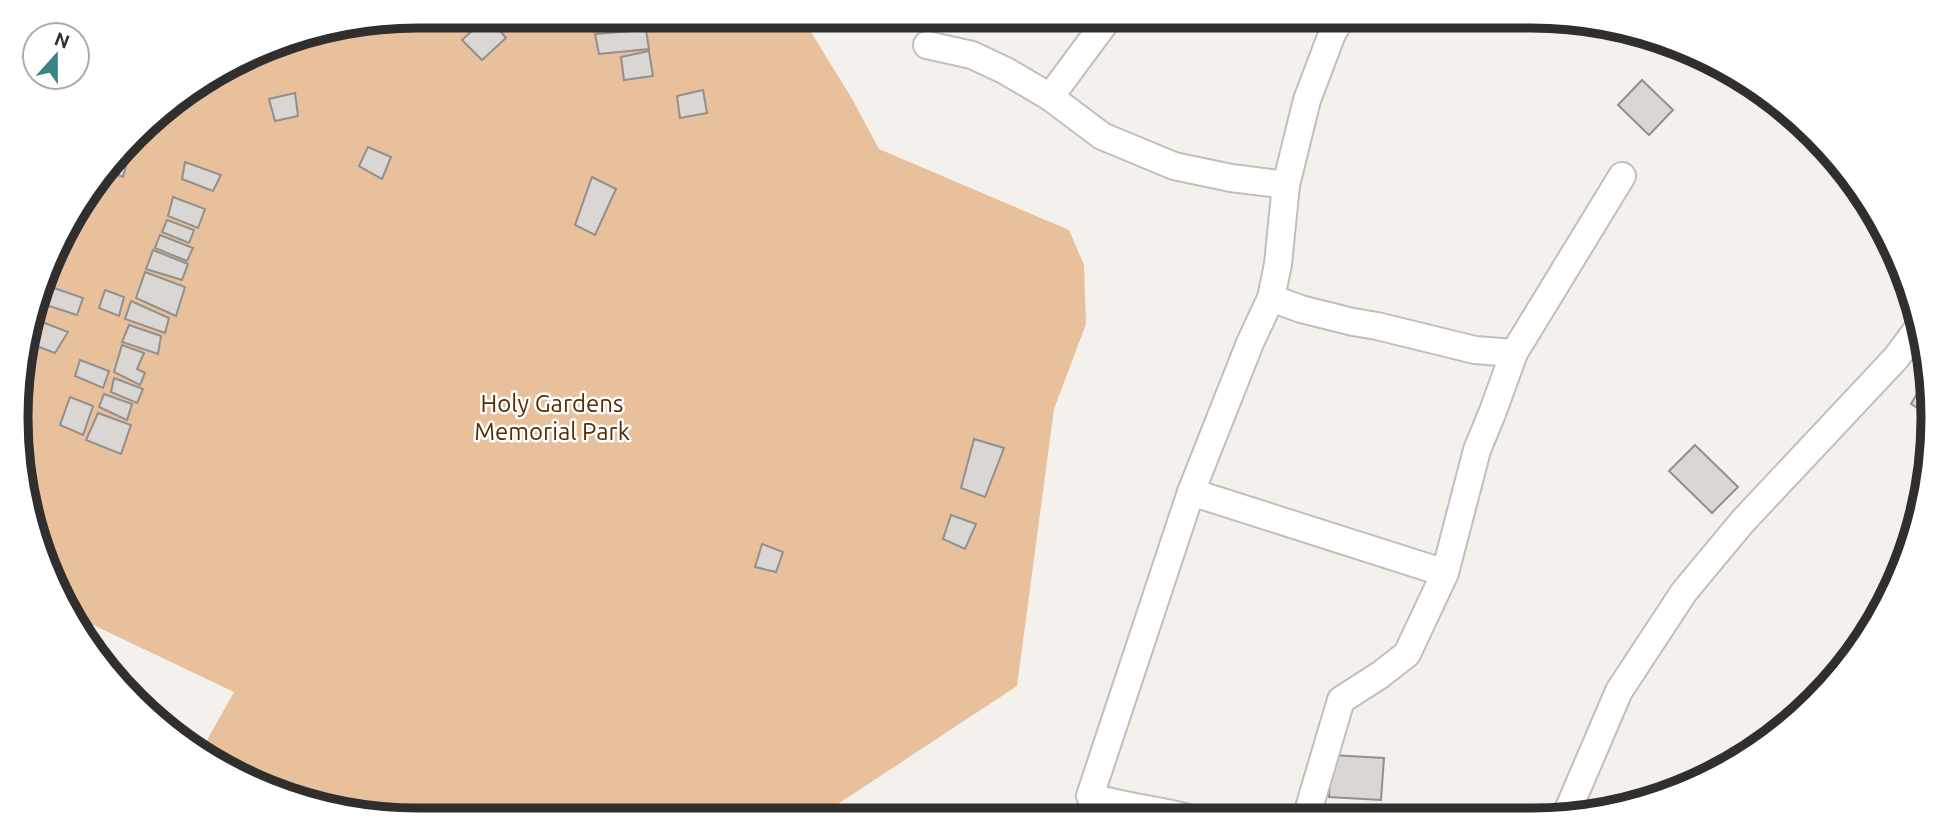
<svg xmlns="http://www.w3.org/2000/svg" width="1949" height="836" font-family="Ubuntu,sans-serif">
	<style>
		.green { fill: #e9c09c }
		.building { fill: #dad6d3; stroke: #928f8c; stroke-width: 2 }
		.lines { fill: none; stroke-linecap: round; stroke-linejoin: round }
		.minor-casing { stroke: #c2bebb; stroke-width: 30 }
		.minor { stroke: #fff; stroke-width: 26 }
		.labels { text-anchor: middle; stroke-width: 5; stroke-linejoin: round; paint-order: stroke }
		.park-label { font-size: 24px; fill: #562d00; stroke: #fff }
		.rim { fill: none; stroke: #312f2e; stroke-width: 9 }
	</style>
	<rect width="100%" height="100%" fill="#f4f0ec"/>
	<polygon class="green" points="418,16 801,16 851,97 879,149 1069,230 1084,265 1086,324 1054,409 1017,686 815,819 418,820 288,799 202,749 234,692 68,613 19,471 23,340 69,217 153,115 288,37"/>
	<g class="building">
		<polygon points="488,16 506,38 482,60 462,40"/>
		<polygon points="1450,16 1470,16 1463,26"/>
		<polygon points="646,30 649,49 599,54 595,34"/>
		<polygon points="649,51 653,76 624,80 621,57"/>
		<polygon points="1642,80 1673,110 1649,135 1618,105"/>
		<polygon points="703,90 707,113 680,118 677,96"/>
		<polygon points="295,93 298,116 275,121 269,99"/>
		<polygon points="140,132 129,157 121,154"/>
		<polygon points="368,147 391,157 382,179 359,166"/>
		<polygon points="118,159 127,162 123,177 107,171"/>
		<polygon points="185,162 221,175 213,191 182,179"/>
		<polygon points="592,177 616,189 595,235 575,225"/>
		<polygon points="173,197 205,209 198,228 168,216"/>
		<polygon points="167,220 194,230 189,243 162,232"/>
		<polygon points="160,235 193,248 187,261 155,248"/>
		<polygon points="153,250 188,264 182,280 146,269"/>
		<polygon points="145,272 185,287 176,316 136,298"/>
		<polygon points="54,288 83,298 77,315 46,305"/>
		<polygon points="105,290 124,297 119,316 99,308"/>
		<polygon points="131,301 169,318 165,333 125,319"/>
		<polygon points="42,322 68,332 55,353 31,344"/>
		<polygon points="129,325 161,336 158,354 122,342"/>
		<polygon points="122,345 144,353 137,369 145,373 140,385 114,372"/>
		<polygon points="80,360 109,371 103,388 75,376"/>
		<polygon points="1928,375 1932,392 1929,415 1911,404"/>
		<polygon points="114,378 143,389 137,403 111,392"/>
		<polygon points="104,394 132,404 127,420 99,407"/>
		<polygon points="70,397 93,406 83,435 60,425"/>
		<polygon points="98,413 131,425 121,454 86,440"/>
		<polygon points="974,439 1004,448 985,497 961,488"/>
		<polygon points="1695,445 1738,487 1712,513 1669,471"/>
		<polygon points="951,515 976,524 965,549 943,539"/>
		<polygon points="762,544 783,552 776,572 755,567"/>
		<polygon points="1331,755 1384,758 1381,800 1329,797"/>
	</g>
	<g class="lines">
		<defs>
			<g id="minor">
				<polyline points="1110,16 1050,97 1102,136 1174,166 1231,178 1286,185"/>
				<polyline points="927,45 972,55 1006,71 1050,97"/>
				<polyline points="1271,298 1301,309 1353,322 1377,326 1475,350 1514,353"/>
				<polyline points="1191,492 1445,573"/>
				<polyline points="1565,817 1619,691 1684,592 1743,521 1896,358 1916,331"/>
				<path d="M1188,818c-32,-9 -66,-11 -98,-22l101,-304 59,-149 21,-45 7,-34 8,-79 21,-85 25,-66 10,-18"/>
				<polyline points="1306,818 1341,700 1380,675 1407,654 1445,573 1477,450 1493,411 1514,353 1622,176"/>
			</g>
		</defs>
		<use href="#minor" class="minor-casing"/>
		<use href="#minor" class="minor"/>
	</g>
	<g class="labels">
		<g class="park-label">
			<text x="552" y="412">Holy Gardens<tspan x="552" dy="28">Memorial Park</tspan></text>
		</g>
	</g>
	<path d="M0 0H1949V836H0ZM418 28H1531A390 390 0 0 1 1921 418V418A390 390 0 0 1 1531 808H418A390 390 0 0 1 28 418V418A390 390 0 0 1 418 28Z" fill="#fff" fill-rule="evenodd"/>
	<path class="rim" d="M418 28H1531A390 390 0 0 1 1921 418V418A390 390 0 0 1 1531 808H418A390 390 0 0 1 28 418V418A390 390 0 0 1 418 28Z"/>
	<g transform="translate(56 56) rotate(21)"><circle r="33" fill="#ffffff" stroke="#adacab" stroke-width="2"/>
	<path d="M0-5L12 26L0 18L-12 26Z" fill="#3c8485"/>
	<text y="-10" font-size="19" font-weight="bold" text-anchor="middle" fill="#312f2e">N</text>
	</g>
</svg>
